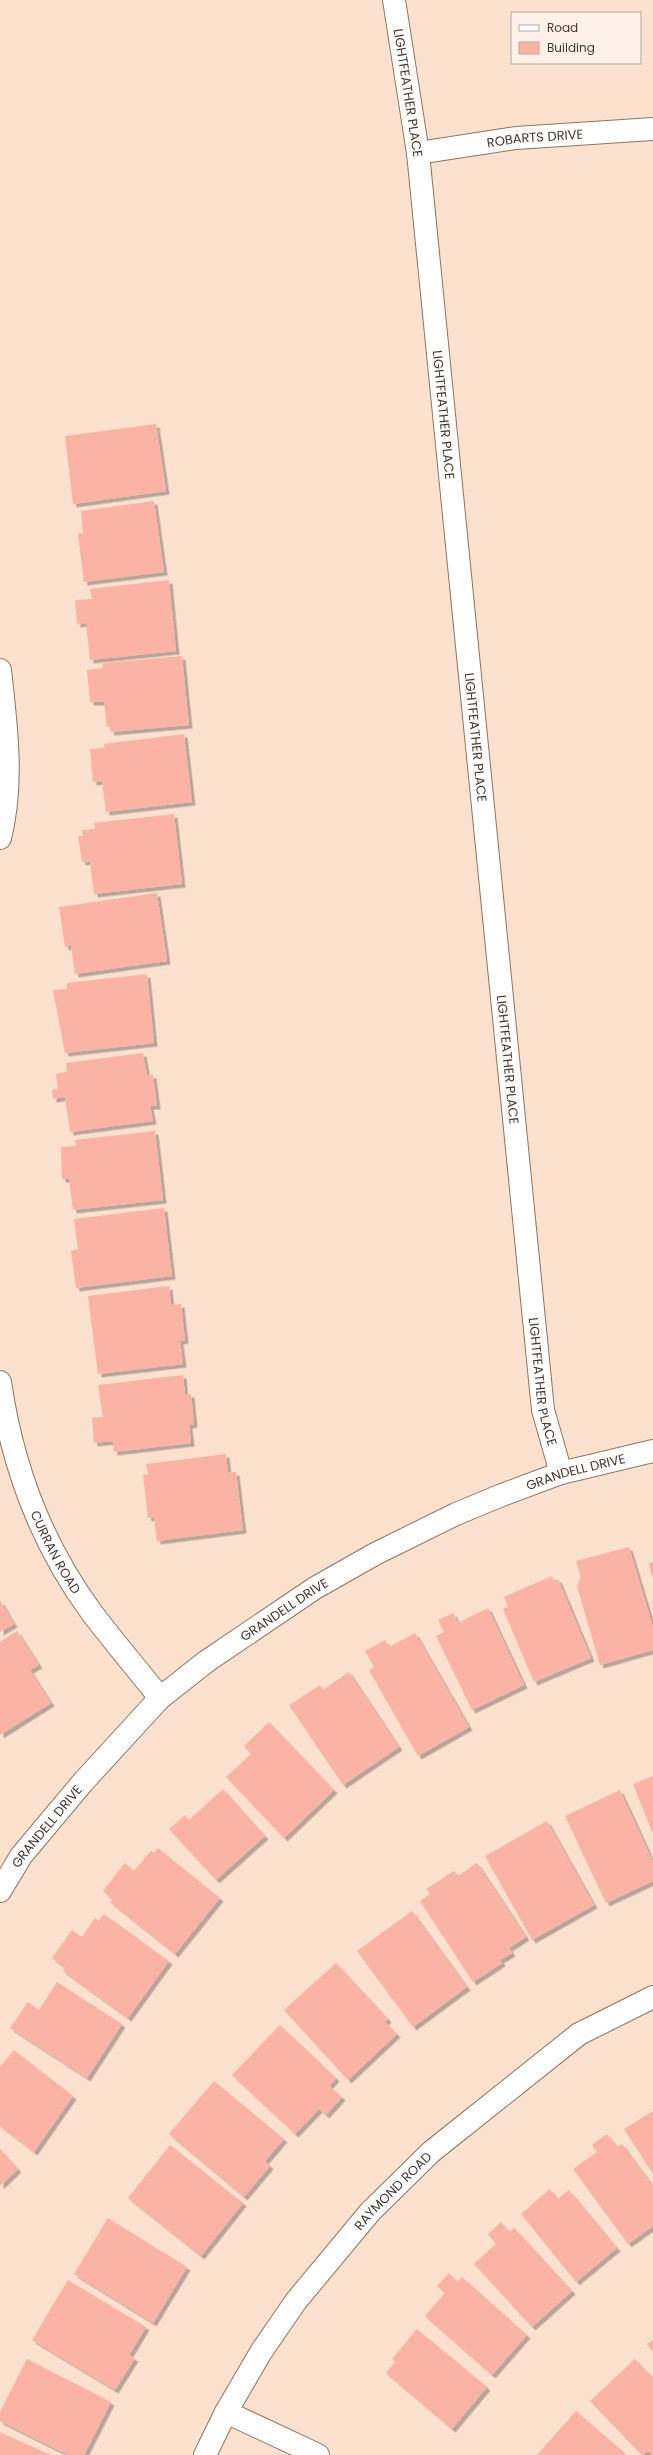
<svg xmlns="http://www.w3.org/2000/svg" width="653" height="2455" font-family="Poppins,sans-serif">
	<style>
		.building { fill: #fab3a5; filter: url(#shadow) }
		.lines { fill: none; stroke-linecap: round; stroke-linejoin: round }
		.minor-casing { stroke: #90735d; stroke-width: 24 }
		.minor { stroke: #fff; stroke-width: 22 }
		.labels { text-anchor: middle; stroke-width: 3; stroke-linejoin: round; paint-order: stroke }
		.street-label { font-size: 13px; fill: #46382f; stroke: #fff1e7 }
	</style>
	<defs>
		<filter id="shadow"><feDropShadow dx="3.5" dy="3.5" stdDeviation="0" flood-color="#0004"/></filter>
	</defs>
	<rect width="100%" height="100%" fill="#fce1ce"/>
	<g class="building">
		<polygon points="156,424 166,491 73,504 65,436"/>
		<polygon points="154,501 164,572 84,582 78,534 83,533 81,511"/>
		<polygon points="169,580 176,651 90,660 86,623 77,624 75,600 92,599 90,589"/>
		<polygon points="182,656 189,725 111,732 110,727 107,727 104,702 90,702 87,670 103,668 103,663"/>
		<polygon points="184,734 192,802 106,812 102,781 93,782 90,749 105,748 104,744"/>
		<polygon points="174,814 182,884 94,894 90,861 82,862 78,836 83,836 82,830 95,829 94,823"/>
		<polygon points="157,893 167,961 75,974 71,945 65,947 59,907"/>
		<polygon points="147,974 154,1043 65,1053 53,990 67,989 67,983"/>
		<polygon points="143,1053 147,1075 153,1075 157,1106 150,1106 153,1121 70,1132 65,1097 53,1099 52,1090 58,1089 56,1074 67,1072 66,1063"/>
		<polygon points="155,1131 163,1200 73,1210 69,1179 62,1179 61,1147 76,1146 75,1140"/>
		<polygon points="164,1208 172,1276 76,1288 71,1251 78,1249 74,1219"/>
		<polygon points="169,1286 171,1305 181,1304 185,1340 180,1341 183,1364 98,1374 88,1296"/>
		<polygon points="183,1375 185,1395 191,1394 194,1424 189,1425 191,1443 114,1452 113,1441 94,1443 92,1418 103,1417 98,1385"/>
		<polygon points="226,1454 228,1473 236,1472 243,1530 157,1541 154,1517 148,1518 143,1475 148,1474 146,1464"/>
		<polygon points="629,1547 653,1627 653,1650 600,1665 577,1586 581,1578 576,1561"/>
		<polygon points="653,1562 653,1577 652,1577 649,1563"/>
		<polygon points="552,1576 554,1581 558,1579 591,1658 534,1682 503,1609 508,1607 504,1597"/>
		<polygon points="0,1600 14,1624 0,1632"/>
		<polygon points="488,1608 524,1685 472,1710 436,1636 444,1632 438,1620 453,1613 458,1623"/>
		<polygon points="17,1631 39,1665 30,1670 51,1703 0,1735 0,1642"/>
		<polygon points="415,1633 469,1727 418,1756 369,1670 374,1667 365,1651 385,1640 389,1647"/>
		<polygon points="349,1672 399,1747 343,1785 289,1705 320,1685 323,1690"/>
		<polygon points="269,1722 334,1790 284,1838 226,1777 251,1754 244,1746"/>
		<polygon points="653,1776 653,1834 633,1784"/>
		<polygon points="223,1789 265,1836 216,1880 169,1829 185,1815 189,1820"/>
		<polygon points="620,1790 653,1862 653,1881 606,1903 565,1816"/>
		<polygon points="547,1821 594,1905 532,1940 485,1856"/>
		<polygon points="158,1848 220,1898 175,1954 110,1902 113,1900 103,1891 125,1863 134,1871 151,1851 154,1853"/>
		<polygon points="477,1863 526,1937 509,1948 512,1953 500,1960 502,1963 473,1982 420,1901 430,1894 426,1889 454,1871 458,1876"/>
		<polygon points="412,1911 467,1987 413,2027 357,1951"/>
		<polygon points="104,1914 169,1961 128,2018 63,1971 65,1967 52,1958 72,1930 82,1937 95,1918 99,1921"/>
		<polygon points="336,1963 388,2019 385,2022 397,2034 348,2080 284,2010"/>
		<polygon points="57,1982 122,2024 87,2078 10,2028 28,2002 39,2010"/>
		<polygon points="280,2025 336,2078 329,2086 342,2097 326,2115 319,2109 295,2134 232,2075"/>
		<polygon points="14,2050 73,2096 34,2152 0,2126 0,2067"/>
		<polygon points="214,2081 284,2139 265,2161 270,2166 244,2197 169,2134"/>
		<polygon points="653,2111 653,2174 624,2129"/>
		<polygon points="607,2134 617,2147 622,2144 653,2186 653,2226 628,2244 573,2169 597,2152 592,2145"/>
		<polygon points="170,2145 243,2203 201,2256 128,2198"/>
		<polygon points="0,2149 18,2169 0,2186"/>
		<polygon points="550,2189 558,2199 569,2190 617,2248 576,2282 521,2214"/>
		<polygon points="108,2218 187,2267 153,2323 74,2274"/>
		<polygon points="501,2222 509,2232 514,2228 572,2291 532,2327 474,2264 496,2244 488,2234"/>
		<polygon points="449,2273 457,2282 462,2277 527,2335 492,2375 425,2316 445,2293 437,2286"/>
		<polygon points="68,2280 146,2327 129,2355 135,2358 115,2390 32,2340"/>
		<polygon points="417,2329 487,2387 452,2429 386,2373 395,2362 392,2359"/>
		<polygon points="653,2340 653,2352 647,2344"/>
		<polygon points="27,2359 111,2402 84,2455 68,2455 0,2421 0,2412"/>
		<polygon points="635,2359 653,2378 653,2455 648,2451 642,2455 590,2401"/>
		<polygon points="576,2411 627,2455 537,2455"/>
		<polygon points="0,2432 51,2455 0,2455"/>
	</g>
	<g class="lines">
		<defs>
			<g id="minor">
				<path id="s1" d="M394,0l24,153 125,1257 18,63"/>
				<path id="s2" d="M418,153l98,-15 137,-9"/>
				<path d="M0,670c6,55 14,113 0,168"/>
				<path id="s3" d="M0,1382c12,83 42,163 92,231 22,29 46,57 68,85"/>
				<path id="s4" d="M0,1891l21,-35 62,-74 77,-84 47,-37 108,-73 60,-34 81,-40 46,-19 59,-22 92,-22"/>
				<polyline points="226,2412 318,2455"/>
				<path id="s5" d="M205,2455l21,-43 35,-60 35,-51 74,-89 61,-60 148,-118 74,-37"/>
			</g>
		</defs>
		<use href="#minor" class="minor-casing"/>
		<use href="#minor" class="minor"/>
	</g>
	<g class="labels">
		<g class="street-label">
			<text dy="5" stroke="none"><textPath href="#s1" startOffset="94">LIGHTFEATHER PLACE</textPath></text>
			<text dy="5" stroke="none"><textPath href="#s2" startOffset="118">ROBARTS DRIVE</textPath></text>
			<text dy="5" stroke="none"><textPath href="#s1" startOffset="418">LIGHTFEATHER PLACE</textPath></text>
			<text dy="5" stroke="none"><textPath href="#s1" startOffset="742">LIGHTFEATHER PLACE</textPath></text>
			<text dy="5" stroke="none"><textPath href="#s1" startOffset="1066">LIGHTFEATHER PLACE</textPath></text>
			<text dy="5" stroke="none"><textPath href="#s1" startOffset="1390">LIGHTFEATHER PLACE</textPath></text>
			<text dy="5" stroke="none"><textPath href="#s4" startOffset="728">GRANDELL DRIVE</textPath></text>
			<text dy="5" stroke="none"><textPath href="#s3" startOffset="180">CURRAN ROAD</textPath></text>
			<text dy="5" stroke="none"><textPath href="#s4" startOffset="404">GRANDELL DRIVE</textPath></text>
			<text dy="5" stroke="none"><textPath href="#s4" startOffset="80">GRANDELL DRIVE</textPath></text>
			<text dy="5" stroke="none"><textPath href="#s5" startOffset="326">RAYMOND ROAD</textPath></text>
		</g>
	</g>
	<rect x="511" y="12" width="130" height="52" fill="#fff1e7" stroke="#b5a79d"/>
	<rect x="519" y="25" width="20" height="6" fill="#ffffff" stroke="#b5a79d"/>
	<text x="547" y="32" font-size="12" fill="#46382f">Road</text>
	<rect x="519" y="42" width="20" height="12" fill="#fab3a5" stroke="#b5a79d"/>
	<text x="547" y="52" font-size="12" fill="#46382f">Building</text>
</svg>
